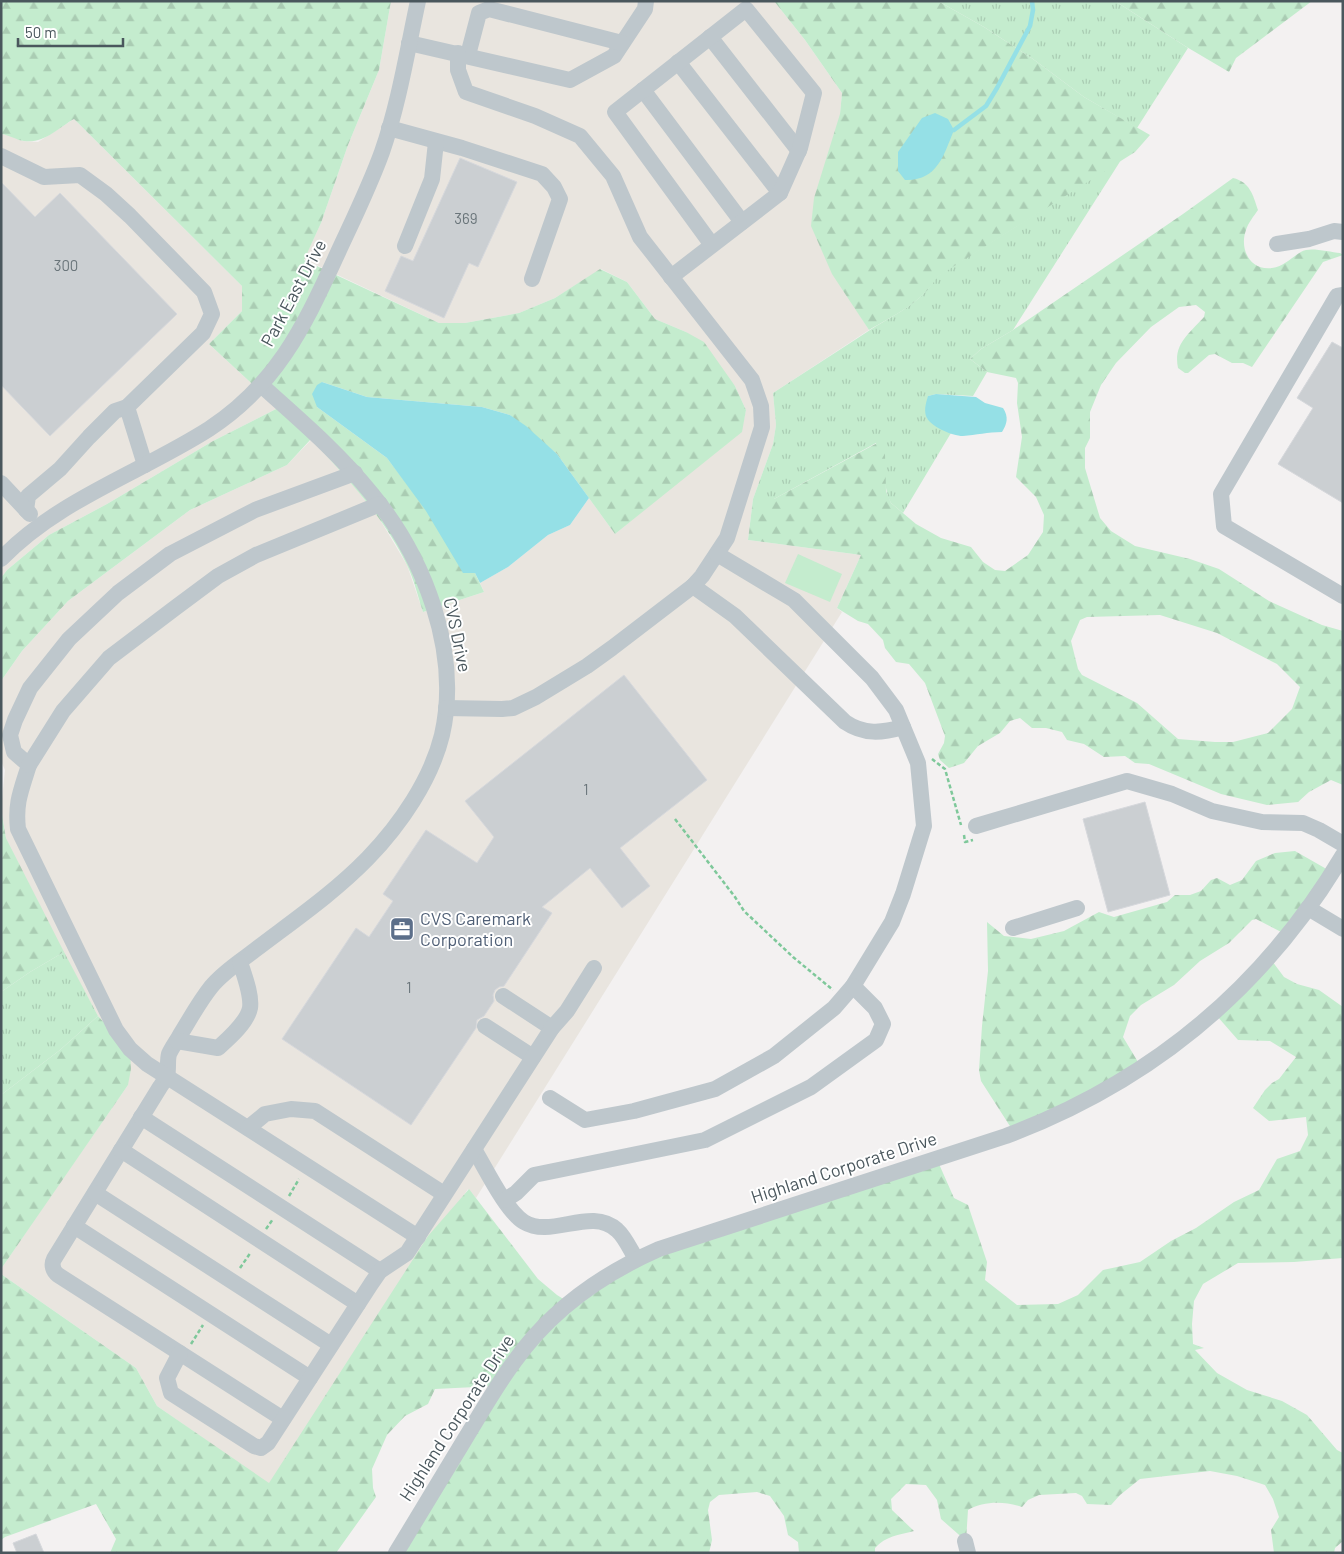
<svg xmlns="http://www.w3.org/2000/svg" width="1344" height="1554" font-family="Barlow,sans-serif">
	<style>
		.commercial { fill: #e9e5df }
		.grass { fill: url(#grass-tufts) }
		.forest { fill: url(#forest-firs); fill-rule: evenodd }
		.garden { fill: #c4ecce }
		.water { fill: #95e0e6 }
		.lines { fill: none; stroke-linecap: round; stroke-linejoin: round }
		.stream { stroke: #95e0e6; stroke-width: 4.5 }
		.building { fill: #cbcfd2; stroke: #d6d8dc }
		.path { stroke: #7ec89a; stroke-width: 2.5; stroke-dasharray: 4 2.5; stroke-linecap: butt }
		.minor { stroke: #bec7cc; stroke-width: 16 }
		.labels { text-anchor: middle; stroke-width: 4; stroke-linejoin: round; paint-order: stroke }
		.number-label { font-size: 15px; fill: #6a757a }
		.street-label { font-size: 18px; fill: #4a575d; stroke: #fff }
		.service-label { font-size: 18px; fill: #4e5e75; stroke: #fff; text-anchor: start }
	</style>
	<defs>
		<pattern id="grass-tufts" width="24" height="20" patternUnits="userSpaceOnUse" patternTransform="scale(1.25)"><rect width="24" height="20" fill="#c4ecce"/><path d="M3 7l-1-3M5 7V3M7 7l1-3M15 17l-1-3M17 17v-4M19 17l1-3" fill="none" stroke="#aaccb3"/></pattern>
		<pattern id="forest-firs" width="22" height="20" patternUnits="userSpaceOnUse" patternTransform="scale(1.25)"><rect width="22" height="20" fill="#c4ecce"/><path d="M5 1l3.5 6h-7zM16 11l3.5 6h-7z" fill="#aaccb3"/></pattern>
	</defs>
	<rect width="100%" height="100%" fill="#f3f1f1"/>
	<g class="commercial">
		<polygon points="391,1 774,1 805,40 842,93 840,114 849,298 869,330 773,393 776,425 773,444 753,499 748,540 861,555 837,608 842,612 476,1198 468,1189 269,1484 157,1406 136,1368 1,1274 1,1269 48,1200 128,1085 130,1051 98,1016 58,943 6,838 1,808 5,770 1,761 1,681 22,651 68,601 190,510 287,465 312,439 353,485 379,518 407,565 423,612 484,592 480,583 508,567 548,535 570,525 589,498 615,534 742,428 746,410 735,386 686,332 655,319 627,282 601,269 555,298 519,313 465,323 439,323 304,259 321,223 348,145 379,70"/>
		<polygon points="74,119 242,286 242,311 209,344 278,408 213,441 107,504 49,535 7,570 1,578 1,134 10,135 22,141 38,142"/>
	</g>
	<g class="grass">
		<polygon points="938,1 1115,1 1188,48 1137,128 1084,97 1033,59 984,27"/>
		<path d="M1121,160l-108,170 -32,19 -11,10 17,13 -14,24 -37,-2 -8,2 -1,22 7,6 17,9 -48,80 -12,-10 -3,-6 -12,-54 -102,56h-21l20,-55 3,-19 -3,-32c31,-20 63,-41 94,-61 24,-16 56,-29 69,-55z"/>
		<polygon points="64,952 98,1016 60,1050 1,1095 1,992 30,972"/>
	</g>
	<g class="forest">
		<path d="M1,1h390l-12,69 -31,75 -27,78 -17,37 135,63h26l54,-10 36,-15 45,-29 27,13 28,37 31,13 18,10 31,44 11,24 -4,22 -127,102 -58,-80 -47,-39 -28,-8 -115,-10 -45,-15 -5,25 70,51 88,115 9,19 -61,20c-5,-15 -9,-33 -16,-47 -23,-48 -60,-87 -96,-126l-24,26 -97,45 -122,91 -46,50 -21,30v-103l6,-8 42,-35 58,-31 106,-63 65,-33 -69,-64 33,-33v-25l-168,-167c-16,9 -30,25 -50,22 -8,-1 -14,-6 -23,-7z"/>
		<path d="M774,1h164l46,26 49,32 51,38 66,38 -15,17 -198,125c-14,25 -44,39 -68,53l-37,-56 -21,-48 3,-28 26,-84 2,-21 -37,-53z"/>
		<polygon points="1115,1 1312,1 1236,58 1229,72 1185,46"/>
		<path d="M1233,178c17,4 20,17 25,32 -4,6 -10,13 -12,20 -7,19 4,41 26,38 15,-2 24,-16 34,-18 8,-2 25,2 34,3l3,2 -20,7 -71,105 -9,-4h-11l-17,-9 -6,1 -21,18h-3l-7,-5c-5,-24 11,-34 26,-51l1,-5 -9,-7 -17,2 -28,20 -35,36 -15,22 -11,27v26l-5,10v20l15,50 11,13 24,15 55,13 29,10 50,32 53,24 21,6v154l-12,-5 -22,12 -11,10 -31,3 -46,-11 -72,-30 -14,-1 -10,-7 -21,1 -20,-13 -17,-4 -5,-8 -16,-4h-14l-12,-10 -10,3 -10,12 -22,13 -14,17 -15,5 -9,-8 -2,-6 6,-11 1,-7 -20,-53 -16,-19 -13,-2 -11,-14 -2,-8 -15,-16 -10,-3 -21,-13 24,-53 -113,-15 5,-41h21l105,-57 6,12 1,37 5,12 25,21 25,14 30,9 12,15 12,8 10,1 23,-16 15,-23 1,-17 -8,-18 -20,-20 6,-40 -5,-34 1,-20 -2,-5 -29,-6 -17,-13 11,-10 32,-19 170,-116zM1160,615l57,18 60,31 23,23 -8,22 -24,24 -35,9h-18l-37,-3 -41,-36 -55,-28 -4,-6 -7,-28 9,-21 7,-3z"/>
		<polygon points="1,809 6,838 64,952 30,972 1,992"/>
		<polygon points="1295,851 1330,871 1287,935 1256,919 1252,920 1229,943 1200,961 1174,985 1141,1005 1130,1016 1123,1037 1141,1067 1015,1134 981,1081 979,1070 982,1026 988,971 987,922 1004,936 1031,939 1064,931 1099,912 1114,917 1167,902 1175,895 1190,895 1201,891 1211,880 1217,878 1230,885 1242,880 1256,861 1275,853"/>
		<path d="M1269,957l15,20 13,7 22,6 24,17v251l-49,4 -56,1 -35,21 -9,17 -2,23 1,20 11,4 -9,2 22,23 30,17 35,11 25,14 30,35 6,3v88l-8,7 -1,5h-60l-3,-23 8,-13 -6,-18 -8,-14 -28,-9 -27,-5 -70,8 -20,16 -9,10 -24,-1 -5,-8 -6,-3 -37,2 -11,5 -6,7c-17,-6 -39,-6 -54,3l-2,31 -25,-22 -4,-19 -11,-15 -20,-1 -15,15 1,11 22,21c-16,4 -28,5 -39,17v5h-76l-1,-11 -10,-7 -4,-19 -14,-20 -13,-4 -38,3 -9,7 -2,8 4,30 -3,13h-314l101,-167 -61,3 -7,15 -23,12 -18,19 -15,34 1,19 3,9 -40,56h-226l6,-14 -20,-35 -91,33 -4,3v-266l135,94 21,38 112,77 159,-247 41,-47 69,90 19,16 16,10 66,-42 300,-99 15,34 14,7 19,57 -2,18 32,25 41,-1 20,-9 25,-25 37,-8 31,-21 25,-13 38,-26 25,-12 18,-31 23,-8 8,-16 -2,-18 -37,4 -16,-13 12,-18 7,-7 7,-4 17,-22 -26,-16 -32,-1 -21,-24z"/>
		<polygon points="98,1016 130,1051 131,1069 128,1085 1,1269 1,1095 60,1050"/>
	</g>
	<polygon class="garden" points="798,554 842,574 830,602 785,583"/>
	<g class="water">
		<path d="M935,113l13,6 6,11c-10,24 -16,51 -49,50l-7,-9v-19l24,-34z"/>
		<polygon points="322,382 367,397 482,407 510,415 526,426 557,454 589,498 570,525 548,535 508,567 480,583 475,573 463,573 426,511 387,458 317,407 312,394 317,385"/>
		<path d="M936,394l40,3 9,6 18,5c6,9 4,16 -1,24 -14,0 -26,3 -39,4 -11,0 -34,-10 -37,-20 -2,-7 0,-13 2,-20z"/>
	</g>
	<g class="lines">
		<polyline class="stream" points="954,130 986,106 997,88 1030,26 1033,10 1032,1"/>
	</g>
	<g class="building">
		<polygon points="460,158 517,182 478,267 469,263 444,318 385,291 401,256 413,261"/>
		<polygon points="1,182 35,217 60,193 177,314 50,436 1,385"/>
		<polygon points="1332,342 1343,348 1343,503 1278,464 1313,408 1297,398"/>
		<polygon points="624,675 707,780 620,848 650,886 622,908 590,868 542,907 552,913 504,986 499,987 495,990 493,995 494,1001 484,1016 477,1020 476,1028 411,1125 282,1039 356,928 369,937 393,901 383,894 426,830 477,863 494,837 465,801"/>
		<polygon points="1145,802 1170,895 1108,912 1083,819"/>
		<polygon points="36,1534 44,1553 17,1553 13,1543"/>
	</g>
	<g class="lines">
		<g class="path">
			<polyline points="932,759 945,769 961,825"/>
			<polyline points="675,819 735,897 744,911 793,957 833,990"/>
			<polyline points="964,835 965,842 973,840"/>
			<polyline points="289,1196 299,1179"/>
			<polyline points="266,1229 273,1219"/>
			<polyline points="240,1268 251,1252"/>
			<polyline points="191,1344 203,1325"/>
		</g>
		<g class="minor">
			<polyline points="710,37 799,151"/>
			<polyline points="409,43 570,80 614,56 645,9 646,1"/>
			<polyline points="468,55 479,13 489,9 622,43"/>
			<polyline points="678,62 780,193"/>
			<polyline points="643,90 742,222"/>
			<polyline points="389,128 462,148 542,174 554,187 560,199 532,279"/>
			<polyline points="1,156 44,177 80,175 106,194 130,216 204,292 212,314 203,333 127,407 115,411 89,437 60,469 28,496 26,510"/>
			<polyline points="1277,244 1309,239 1334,231 1343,232"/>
			<polyline points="405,246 432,179 436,142"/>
			<polyline points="671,277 780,193 800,148 814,93 746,9 615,112 712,245"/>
			<polyline points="1343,295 1337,296 1221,494 1224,526 1343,596"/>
			<path d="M261,385c38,34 78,68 110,108 53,64 90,158 71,242 -11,45 -42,90 -74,123 -34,35 -75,63 -113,92 -14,11 -32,22 -44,37 -12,15 -21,32 -31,48 -3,6 -8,12 -11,19 -2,7 0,15 -2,22 -2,4 -5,8 -7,11l-106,172c-3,6 -1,12 4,16l225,144"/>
			<polyline points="127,407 145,465"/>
			<path d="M355,473l-100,37 -85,44 -52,39 -49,46 -39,49 -15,32 -5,15 4,17 15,13c-8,26 -14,38 -11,64l98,201 14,19 17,15 271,173"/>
			<polyline points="1,483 30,514"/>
			<path d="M1,559c58,-60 139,-86 208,-130 66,-43 94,-100 126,-170 16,-35 34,-71 47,-107 17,-49 25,-100 36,-151"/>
			<path d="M693,586l42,30 110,106c19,13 37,11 58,5"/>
			<polyline points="446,708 502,709 513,708 536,697 587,666 612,648 693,586 702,576 727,538 762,427 761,406 752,380 640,237 613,176 580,136 535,116 466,92 458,70 458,53"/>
			<polyline points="29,765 63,711 109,658 175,608 218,576 256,555 380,504"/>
			<polyline points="976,826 1127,781 1172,794 1212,811 1262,822 1303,823 1319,830 1343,844"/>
			<polyline points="1308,908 1343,929"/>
			<polyline points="1013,928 1077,908"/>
			<polyline points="503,996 552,1028"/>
			<polyline points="485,1026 533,1057"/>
			<path d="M177,1041l41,7c10,-9 29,-25 32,-40 2,-13 -6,-33 -10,-46"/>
			<polyline points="550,1098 585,1120 634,1111 715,1089 774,1056 834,1008 853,986 892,922 903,894 924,826 918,763 896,710 872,678 794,600 717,554"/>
			<polyline points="141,1117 380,1271"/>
			<polyline points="248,1128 265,1114 291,1109 315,1111 444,1194"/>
			<path d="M474,1149c12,20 32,62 50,73 28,17 67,-16 93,8 8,7 13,19 19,29"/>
			<polyline points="121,1150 358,1304"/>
			<polyline points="95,1193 331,1345"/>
			<polyline points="505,1200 516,1193 534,1175 705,1140 811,1087 876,1040 883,1024 875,1008 853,986"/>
			<polyline points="74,1226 310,1378"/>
			<polyline points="180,1353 167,1378 171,1393 254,1446 261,1448 268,1443 371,1284 380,1271 407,1253 552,1028 567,1011 594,968"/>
			<polyline points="965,1541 968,1553"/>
			<path d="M396,1553c23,-38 46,-76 69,-114 16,-26 31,-53 49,-77 36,-51 88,-88 145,-113l347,-113c144,-54 258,-148 337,-281"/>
		</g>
	</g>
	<defs>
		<symbol id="office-square" viewBox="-11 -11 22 22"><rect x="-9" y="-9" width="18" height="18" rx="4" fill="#5c6f8a" stroke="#fff"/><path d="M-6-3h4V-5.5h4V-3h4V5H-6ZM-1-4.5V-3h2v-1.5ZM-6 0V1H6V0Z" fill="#fff"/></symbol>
	</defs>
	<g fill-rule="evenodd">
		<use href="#office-square" x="388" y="915" width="28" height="28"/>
	</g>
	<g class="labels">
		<g class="number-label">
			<text x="466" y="224">369</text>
			<text x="66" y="271">300</text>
			<text x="586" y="795">1</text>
			<text x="409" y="993">1</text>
		</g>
		<g class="street-label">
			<text transform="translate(294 293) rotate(-62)" y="6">Park East Drive</text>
			<text transform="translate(457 635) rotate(78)" y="6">CVS Drive</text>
			<text transform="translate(844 1168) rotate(-18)" y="6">Highland Corporate Drive</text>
			<text transform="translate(457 1418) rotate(-57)" y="6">Highland Corporate Drive</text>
		</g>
		<g class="service-label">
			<text x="420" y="925">CVS Caremark<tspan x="420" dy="21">Corporation</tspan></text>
		</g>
	</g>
	<rect width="1344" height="1554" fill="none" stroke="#4a575d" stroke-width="5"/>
	<path d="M18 38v8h105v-8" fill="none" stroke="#4a575d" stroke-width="2.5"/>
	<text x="25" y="38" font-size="15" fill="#4a575d" stroke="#ffffff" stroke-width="4" paint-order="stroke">50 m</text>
</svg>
